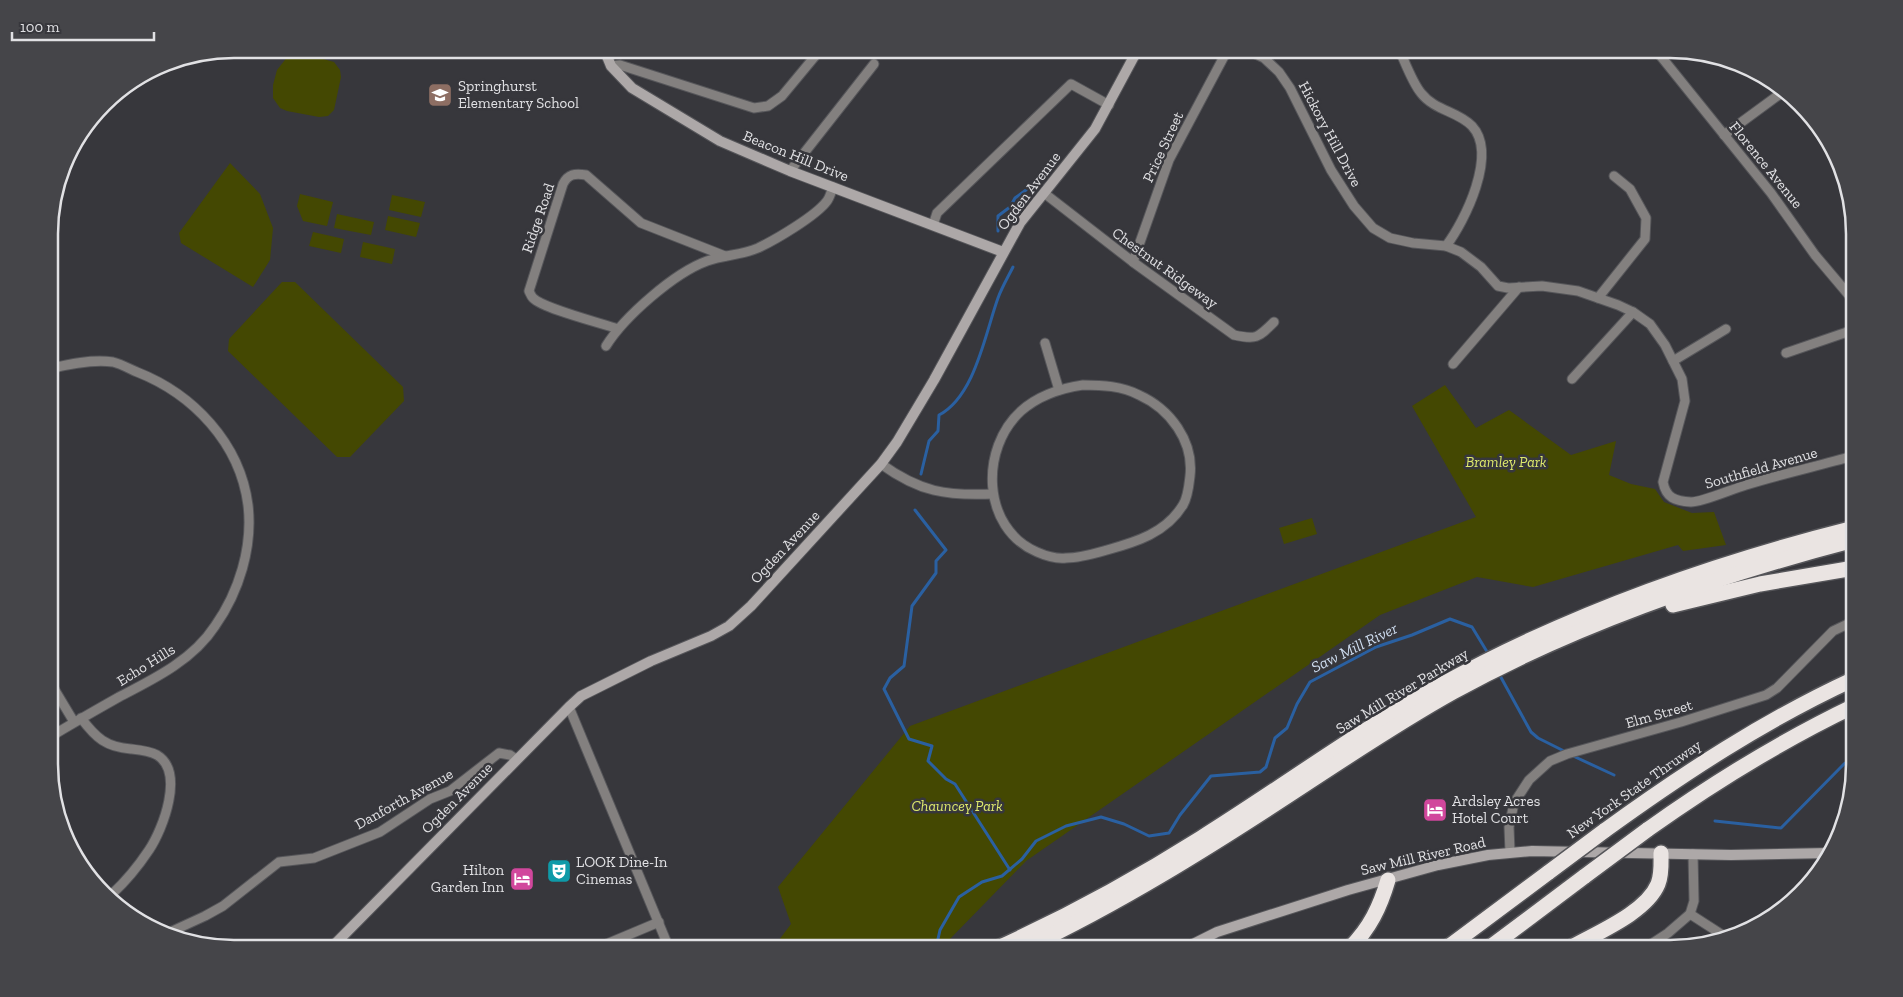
<svg xmlns="http://www.w3.org/2000/svg" width="1903" height="997" font-family="'Zilla Slab',serif">
	<style>
		.green { fill: #444802 }
		.lines { fill: none; stroke-linecap: round; stroke-linejoin: round }
		.stream { stroke: #2a60a1; stroke-width: 3 }
		.street-casing { stroke: #56565a; stroke-width: 11 }
		.secondary-casing { stroke: #56565a; stroke-width: 12 }
		.highway-casing { stroke: #56565a; stroke-width: 18 }
		.street { stroke: #83807f; stroke-width: 9 }
		.secondary { stroke: #ada8a8; stroke-width: 10 }
		.highway { stroke: #eae4e2; stroke-width: 15 }
		.highway-bridge-casing { stroke: #56565a; stroke-width: 18; stroke-linecap: butt }
		.highway-bridge { stroke: #eae4e2; stroke-width: 15 }
		.labels { text-anchor: middle; stroke-width: 5; stroke-linejoin: round; paint-order: stroke }
		.poi-label { font-size: 15px; fill: #e1e1e4; stroke: #37373c; text-anchor: start }
		.street-label { font-size: 15px; fill: #e1e1e4; stroke: #37373c }
		.park-label { font-size: 15px; font-style: italic; fill: #dee96c; stroke: #37373c }
		.water-label { font-size: 16px; font-style: italic; fill: #cedcef; stroke: #37373c }
		.rim { fill: none; stroke: #e1e1e4; stroke-width: 2.5 }
	</style>
	<rect width="100%" height="100%" fill="#37373c"/>
	<g class="green">
		<polygon points="298,52 334,62 340,70 341,77 334,110 328,116 319,117 287,111 280,108 273,98 273,85 277,70 288,56"/>
		<polygon points="230,163 260,194 273,228 270,260 253,287 181,243 179,233"/>
		<polygon points="300,194 333,202 327,226 303,221 297,206"/>
		<polygon points="392,195 425,202 421,217 389,210"/>
		<polygon points="337,214 374,222 371,235 334,228"/>
		<polygon points="388,216 420,223 416,237 385,230"/>
		<polygon points="313,232 344,239 341,253 309,246"/>
		<polygon points="363,242 395,249 392,264 360,257"/>
		<polygon points="282,282 295,282 403,387 404,401 350,457 337,457 228,351 229,339"/>
		<polygon points="1445,385 1476,428 1509,410 1571,455 1616,441 1609,475 1631,484 1655,489 1664,502 1692,513 1714,512 1726,545 1683,551 1678,545 1533,587 1477,577 1380,615 1026,861 947,942 931,948 773,948 791,924 778,887 910,726 1476,517 1412,406"/>
		<polygon points="1312,518 1317,534 1284,544 1279,528"/>
	</g>
	<g class="lines">
		<g class="stream">
			<polyline points="998,231 998,216 1010,207 1015,198 1026,190 1054,160"/>
			<path d="M921,474l8,-33 9,-10 1,-16c36,-19 46,-81 59,-117 4,-11 10,-21 15,-31"/>
			<polyline points="915,510 946,550 936,561 936,573 912,606 904,666 890,678 884,689 909,739 932,746 928,761 946,779 955,784 1010,870"/>
			<polyline points="1498,672 1531,732 1538,738 1566,752"/>
			<polyline points="1571,755 1614,775"/>
			<polyline points="1715,821 1781,828 1844,764 1854,757"/>
			<polyline points="936,948 940,930 959,897 982,882 1002,876 1022,859 1036,841 1066,826 1101,817 1124,824 1149,836 1169,833 1180,815 1211,776 1260,772 1266,767 1275,738 1287,728 1297,704 1310,682 1376,647 1412,635 1450,619 1472,627 1489,655"/>
		</g>
		<defs>
			<g id="street">
				<path d="M1245,49l19,9 15,14 11,16 41,82 23,36 19,22 17,10 23,5 33,3 15,6 20,15 17,19 10,2 34,-2 36,5 40,14 15,7 17,12 15,21 17,34 3,22 -22,81c3,16 12,19 28,20 12,0 41,-13 55,-17 35,-11 72,-19 107,-29"/>
				<path d="M1399,49c6,13 13,33 22,44 14,18 37,18 51,33 26,28 -7,95 -26,120"/>
				<polyline points="1655,49 1771,193 1815,255 1853,300"/>
				<polyline points="1663,58 1671,49"/>
				<polyline points="611,66 620,65 754,108 768,106 782,96 821,49"/>
				<polyline points="1724,135 1780,94"/>
				<polyline points="790,171 874,64"/>
				<path d="M1044,193l89,69 101,73c22,5 24,3 40,-13"/>
				<polyline points="933,225 937,213 1071,84 1109,105"/>
				<polyline points="1133,262 1169,160 1228,49"/>
				<polyline points="1598,298 1645,239 1646,218 1630,189 1614,176"/>
				<path d="M618,329c-17,-6 -74,-20 -85,-31 -2,-2 -3,-5 -4,-7l34,-107c5,-10 12,-11 23,-9l55,48 84,33"/>
				<polyline points="1045,343 1059,390"/>
				<path d="M606,346c18,-29 68,-73 101,-85 16,-6 35,-6 51,-13 17,-8 58,-32 69,-47 3,-4 4,-9 6,-14"/>
				<polyline points="1786,353 1853,330"/>
				<polyline points="1673,361 1726,329"/>
				<polyline points="1453,364 1519,287"/>
				<path d="M49,369c20,-5 43,-10 64,-7 8,2 17,7 24,10 56,22 103,71 111,133 5,42 -9,87 -33,121 -22,34 -61,53 -96,71 -23,13 -46,26 -69,40"/>
				<polyline points="1572,379 1633,312"/>
				<path d="M1083,385c19,0 39,1 56,10 31,14 55,46 51,81 -1,9 -2,21 -7,29 -17,28 -47,37 -76,45 -14,4 -27,8 -41,8 -10,1 -20,-2 -29,-6 -56,-24 -57,-104 -16,-141 17,-15 41,-23 62,-26z"/>
				<path d="M881,464c39,28 65,32 112,30"/>
				<polyline points="50,682 74,722"/>
				<polyline points="569,707 669,948"/>
				<path d="M81,718c15,20 25,29 50,31 9,1 19,2 26,6 28,17 6,74 -8,95 -10,15 -24,32 -37,44"/>
				<polyline points="1510,852 1509,827 1514,803 1529,780 1550,761 1567,754 1681,722 1766,695 1777,688 1833,631 1854,621"/>
				<polyline points="1690,914 1721,934 1732,937"/>
				<polyline points="168,933 205,916 223,906 279,862 314,858 380,832 430,799 450,791 499,753 510,755 516,759"/>
				<polyline points="597,948 659,922"/>
				<polyline points="1645,948 1668,933 1690,914 1694,901 1693,854"/>
			</g>
			<g id="secondary">
				<polyline points="604,49 611,66 632,88 720,141 790,171 1003,252"/>
				<polyline points="331,948 569,707 581,696 651,661 711,636 729,626 751,606 881,464 897,442 934,380 1020,223 1095,129 1138,49"/>
				<polyline points="1185,948 1217,932 1348,890 1438,865 1488,855 1532,851 1731,855 1830,853"/>
			</g>
			<g id="highway">
				<polyline points="1673,605 1760,584 1854,568"/>
				<path d="M1647,830c66,-47 134,-89 207,-124"/>
				<path d="M1604,831c80,-58 161,-111 250,-152"/>
				<path d="M998,948c70,-32 138,-69 203,-110 80,-50 157,-107 240,-153 129,-71 270,-121 413,-157"/>
				<path d="M1025,948c95,-45 183,-100 270,-157 52,-34 104,-69 158,-99 125,-69 263,-116 401,-152"/>
				<path d="M1350,948c20,-20 30,-41 38,-68"/>
				<polyline points="1447,948 1549,872"/>
				<polyline points="1489,948 1585,876"/>
				<path d="M1570,948c26,-15 76,-35 88,-64 4,-10 3,-21 3,-31"/>
			</g>
		</defs>
		<use href="#street" class="street-casing"/>
		<use href="#secondary" class="secondary-casing"/>
		<use href="#highway" class="highway-casing"/>
		<use href="#street" class="street"/>
		<use href="#secondary" class="secondary"/>
		<use href="#highway" class="highway"/>
		<defs>
			<g id="highway-bridge">
				<polyline points="1549,872 1604,831"/>
				<polyline points="1585,876 1647,830"/>
			</g>
		</defs>
		<use href="#highway-bridge" class="highway-bridge-casing"/>
		<use href="#highway-bridge" class="highway-bridge"/>
	</g>
	<defs>
		<symbol id="school-square" viewBox="-11 -11 22 22"><rect x="-9" y="-9" width="18" height="18" rx="4" fill="#8d6e63" stroke="#37373c"/><path d="M0-5L7-2L0 1L-7-2ZM-4 1L0 2.5L4 1V4Q0 6-4 4Z" fill="#fff"/></symbol>
		<symbol id="hotel-square" viewBox="-11 -11 22 22"><rect x="-9" y="-9" width="18" height="18" rx="4" fill="#d1479c" stroke="#37373c"/><path d="M-6-4.5h1.5V1H6V5H4.5V3h-9V5H-6ZM-4 0a1.8 1.8 0 1 1 3.6 0ZM.5 0V-2.5h3Q6-2.5 6 0Z" fill="#fff"/></symbol>
		<symbol id="theatre-square" viewBox="-11 -11 22 22"><rect x="-9" y="-9" width="18" height="18" rx="4" fill="#0f9aa8" stroke="#37373c"/><path d="M-5-5.5Q0-4 5-5.5V0Q5 5 0 6Q-5 5-5 0ZM-3.3-2.5H-1v1.5H-3.3ZM1-2.5H3.3v1.5H1ZM-2.8 1Q0 5.5 2.8 1Z" fill="#fff"/></symbol>
	</defs>
	<g fill-rule="evenodd">
		<use href="#school-square" x="426" y="81" width="28" height="28"/>
		<use href="#hotel-square" x="1421" y="796" width="28" height="28"/>
		<use href="#theatre-square" x="545" y="857" width="28" height="28"/>
		<use href="#hotel-square" x="508" y="865" width="28" height="28"/>
	</g>
	<g class="labels">
		<g class="poi-label">
			<text x="458" y="91">Springhurst<tspan x="458" dy="17">Elementary School</tspan></text>
			<text x="1452" y="806">Ardsley Acres<tspan x="1452" dy="17">Hotel Court</tspan></text>
			<text x="576" y="867">LOOK Dine-In<tspan x="576" dy="17">Cinemas</tspan></text>
			<text x="504" y="875" text-anchor="end">Hilton<tspan x="504" dy="17">Garden Inn</tspan></text>
		</g>
		<g class="street-label">
			<text transform="translate(1330 134) rotate(62)" y="5">Hickory Hill Drive</text>
			<text transform="translate(1163 147) rotate(-65)" y="5">Price Street</text>
			<text transform="translate(796 156) rotate(22)" y="5">Beacon Hill Drive</text>
			<text transform="translate(1766 165) rotate(51)" y="5">Florence Avenue</text>
			<text transform="translate(1029 191) rotate(-53)" y="5">Ogden Avenue</text>
			<text transform="translate(538 218) rotate(-71)" y="5">Ridge Road</text>
			<text transform="translate(1165 268) rotate(36)" y="5">Chestnut Ridgeway</text>
			<text transform="translate(1761 468) rotate(-16)" y="5">Southfield Avenue</text>
			<text transform="translate(785 547) rotate(-47)" y="5">Ogden Avenue</text>
			<text transform="translate(146 665) rotate(-32)" y="5">Echo Hills</text>
			<text transform="translate(1402 691) rotate(-31)" y="5">Saw Mill River Parkway</text>
			<text transform="translate(1659 714) rotate(-16)" y="5">Elm Street</text>
			<text transform="translate(1634 789) rotate(-35)" y="5">New York State Thruway</text>
			<text transform="translate(457 798) rotate(-45)" y="5">Ogden Avenue</text>
			<text transform="translate(404 799) rotate(-29)" y="5">Danforth Avenue</text>
			<text transform="translate(1423 856) rotate(-13)" y="5">Saw Mill River Road</text>
		</g>
		<g class="park-label">
			<text x="1506" y="467">Bramley Park</text>
			<text x="957" y="811">Chauncey Park</text>
		</g>
		<g class="water-label">
			<text transform="translate(1354 647) rotate(-26)" y="6">Saw Mill River</text>
		</g>
	</g>
	<path d="M0 0H1903V997H0ZM234 58H1670A176 176 0 0 1 1846 234V764A176 176 0 0 1 1670 940H234A176 176 0 0 1 58 764V234A176 176 0 0 1 234 58Z" fill="#454549" fill-rule="evenodd"/>
	<path class="rim" d="M234 58H1670A176 176 0 0 1 1846 234V764A176 176 0 0 1 1670 940H234A176 176 0 0 1 58 764V234A176 176 0 0 1 234 58Z"/>
	<path d="M12 32v8h142v-8" fill="none" stroke="#e1e1e4" stroke-width="2.5"/>
	<text x="20" y="32" font-size="15" fill="#e1e1e4" stroke="#37373c" stroke-width="4" paint-order="stroke">100 m</text>
</svg>
